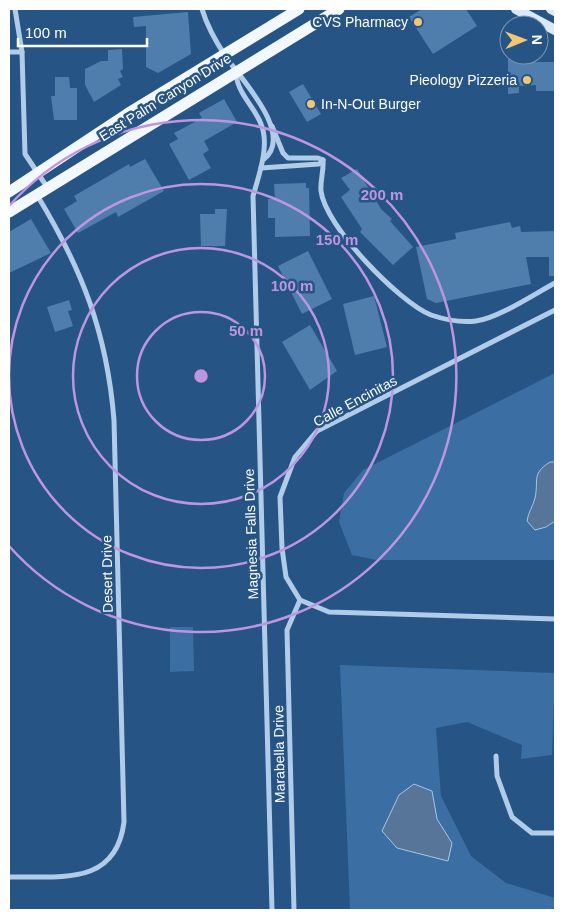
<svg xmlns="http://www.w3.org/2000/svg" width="564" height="919" font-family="Helvetica,sans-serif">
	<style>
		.green { fill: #3b6ea2 }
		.water { fill: #567598; stroke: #a5c7e8 }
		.building { fill: #4f7ead }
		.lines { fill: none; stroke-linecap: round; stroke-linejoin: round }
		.street { stroke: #b1cce8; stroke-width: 5 }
		.secondary { stroke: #dbe8f7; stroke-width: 10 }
		.primary { stroke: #f3f8fe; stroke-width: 11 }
		.ring { fill: none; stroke: #bd96df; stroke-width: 2.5 }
		.poi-dot { fill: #f1c776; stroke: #265485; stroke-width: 2 }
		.labels { text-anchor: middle; stroke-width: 5; stroke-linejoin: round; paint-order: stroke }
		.poi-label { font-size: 14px; fill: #fff; stroke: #265485; text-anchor: end }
		.street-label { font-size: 14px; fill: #fff; stroke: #265485 }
		.centre { fill: #bd96df; stroke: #265485; stroke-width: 2.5 }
		.ring-label { font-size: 15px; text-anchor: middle; font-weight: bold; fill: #bd96df; stroke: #265485; stroke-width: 5; stroke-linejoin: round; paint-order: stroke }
	</style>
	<rect width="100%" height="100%" fill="#265485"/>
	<g class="green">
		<polygon points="555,373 555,560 376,560 352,555 339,522 344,493 363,470"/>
		<polygon points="170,627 193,627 194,671 170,672"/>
		<polygon points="340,665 555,673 552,755 521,759 522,745 467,722 436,728 441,796 471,856 506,883 555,898 555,910 350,910"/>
	</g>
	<g class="water">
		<path d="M550,462h5v59l-9,6 -11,3 -8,-9c1,-8 6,-15 8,-23 4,-18 -4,-24 15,-36z"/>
		<polygon points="414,784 432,791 437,819 452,843 448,861 397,848 382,831 399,795"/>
	</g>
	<g class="building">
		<polygon points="422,9 466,9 477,26 433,54 409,17"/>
		<polygon points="188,12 191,54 158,73 146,67 146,26 134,27 133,17"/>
		<polygon points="122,49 123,69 120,71 123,77 118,79 121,85 94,102 85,85 85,69 101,61 108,61 108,50"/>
		<polygon points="508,55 525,55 525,62 555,62 555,91 536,91 536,85 519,86 519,93 508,94"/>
		<polygon points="55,77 69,77 70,88 77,88 77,120 54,120 51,96 55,96"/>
		<polygon points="303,84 321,114 307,122 289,92"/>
		<polygon points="224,99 237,122 204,141 209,150 203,154 211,168 189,180 169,144 178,139 174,133 202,118 199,113"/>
		<polygon points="145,159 164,191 118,217 116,212 78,233 64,209 77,201 74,196 129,164 130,167"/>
		<polygon points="357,169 381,209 392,219 390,221 413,247 393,265 360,232 362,229 341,197 350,190 341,178"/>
		<polygon points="306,183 306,188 309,188 310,236 275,237 275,218 268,218 268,199 275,199 274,184"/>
		<polygon points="215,209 227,209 225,246 201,246 200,214 215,214"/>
		<polygon points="31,219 51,253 9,273 9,232"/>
		<polygon points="510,222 512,228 520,226 521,232 555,231 555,276 549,276 549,257 526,257 531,284 436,303 427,299 416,247 456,239 455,233"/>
		<polygon points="308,251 332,299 302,314 278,266"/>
		<polygon points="374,296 387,347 355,355 343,304"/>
		<polygon points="69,300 72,310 68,311 73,326 55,332 47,307"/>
		<polygon points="310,325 337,371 310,390 282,342"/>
	</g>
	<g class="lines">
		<g class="street">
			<polyline points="15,9 22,52 25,154 47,187"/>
			<path d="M202,9c5,17 14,33 24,48 14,21 69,77 38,102"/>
			<polyline points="9,52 22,52"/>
			<path d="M236,73c1,20 18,33 25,51 9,21 -2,51 -8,72l19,714"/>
			<polyline points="272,126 283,153 288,158 318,158 323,160"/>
			<path d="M323,160c1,10 -3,21 -2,31 4,35 78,111 110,124 15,5 30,8 45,6 21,-2 60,-28 79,-38"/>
			<polyline points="261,168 319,164 323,160"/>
			<polyline points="555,310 317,431 295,457 280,497 282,548 286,577 300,600 329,612 555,619"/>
			<polyline points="496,756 497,776 512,817 532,833 555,833"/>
			<path d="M9,877c50,-1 107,10 115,-55l-10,-402c-7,-87 -32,-151 -77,-225"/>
			<polyline points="294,910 287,630 300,600"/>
		</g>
		<g class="secondary">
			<polyline points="516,9 555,30"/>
			<polyline points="551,9 555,11"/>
		</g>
		<g class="primary">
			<polyline points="9,192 127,114 299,9"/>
			<polyline points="9,212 339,9"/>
		</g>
	</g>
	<g class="ring">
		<circle cx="201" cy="376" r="64"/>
		<circle cx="201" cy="376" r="128"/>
		<circle cx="201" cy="376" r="192"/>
		<path d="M9 206A256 256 0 1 1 9 546"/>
	</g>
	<g class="poi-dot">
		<circle cx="418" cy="22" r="5"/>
		<circle cx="527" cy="80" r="5"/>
		<circle cx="311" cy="104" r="5"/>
	</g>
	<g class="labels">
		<g class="poi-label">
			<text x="408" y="27">CVS Pharmacy</text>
			<text x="517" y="85">Pieology Pizzeria</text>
			<text x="321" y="109" text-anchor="start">In-N-Out Burger</text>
		</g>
		<g class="street-label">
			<text transform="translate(165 97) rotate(-32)" y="5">East Palm Canyon Drive</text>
			<text transform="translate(355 401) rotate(-28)" y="5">Calle Encinitas</text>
			<text transform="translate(251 534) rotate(-92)" y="5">Magnesia Falls Drive</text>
			<text transform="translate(107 574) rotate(-91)" y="5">Desert Drive</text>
			<text transform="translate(279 754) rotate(-91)" y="5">Marabella Drive</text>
		</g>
	</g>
	<circle cx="201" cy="376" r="8" class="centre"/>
	<g class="ring-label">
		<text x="382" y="200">200 m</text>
		<text x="337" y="245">150 m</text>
		<text x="292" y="291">100 m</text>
		<text x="246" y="336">50 m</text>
	</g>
	<rect width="564" height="919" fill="none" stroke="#ffffff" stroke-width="20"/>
	<g transform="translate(524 40) rotate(89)"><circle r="24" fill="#265485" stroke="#7d98b6"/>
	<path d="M0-4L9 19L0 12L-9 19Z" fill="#f1c776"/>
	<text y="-8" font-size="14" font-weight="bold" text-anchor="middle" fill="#ffffff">N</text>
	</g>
	<path d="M18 38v8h129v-8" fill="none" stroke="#ffffff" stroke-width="2.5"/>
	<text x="25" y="38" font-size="15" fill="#ffffff" stroke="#265485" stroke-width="4" paint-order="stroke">100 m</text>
</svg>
